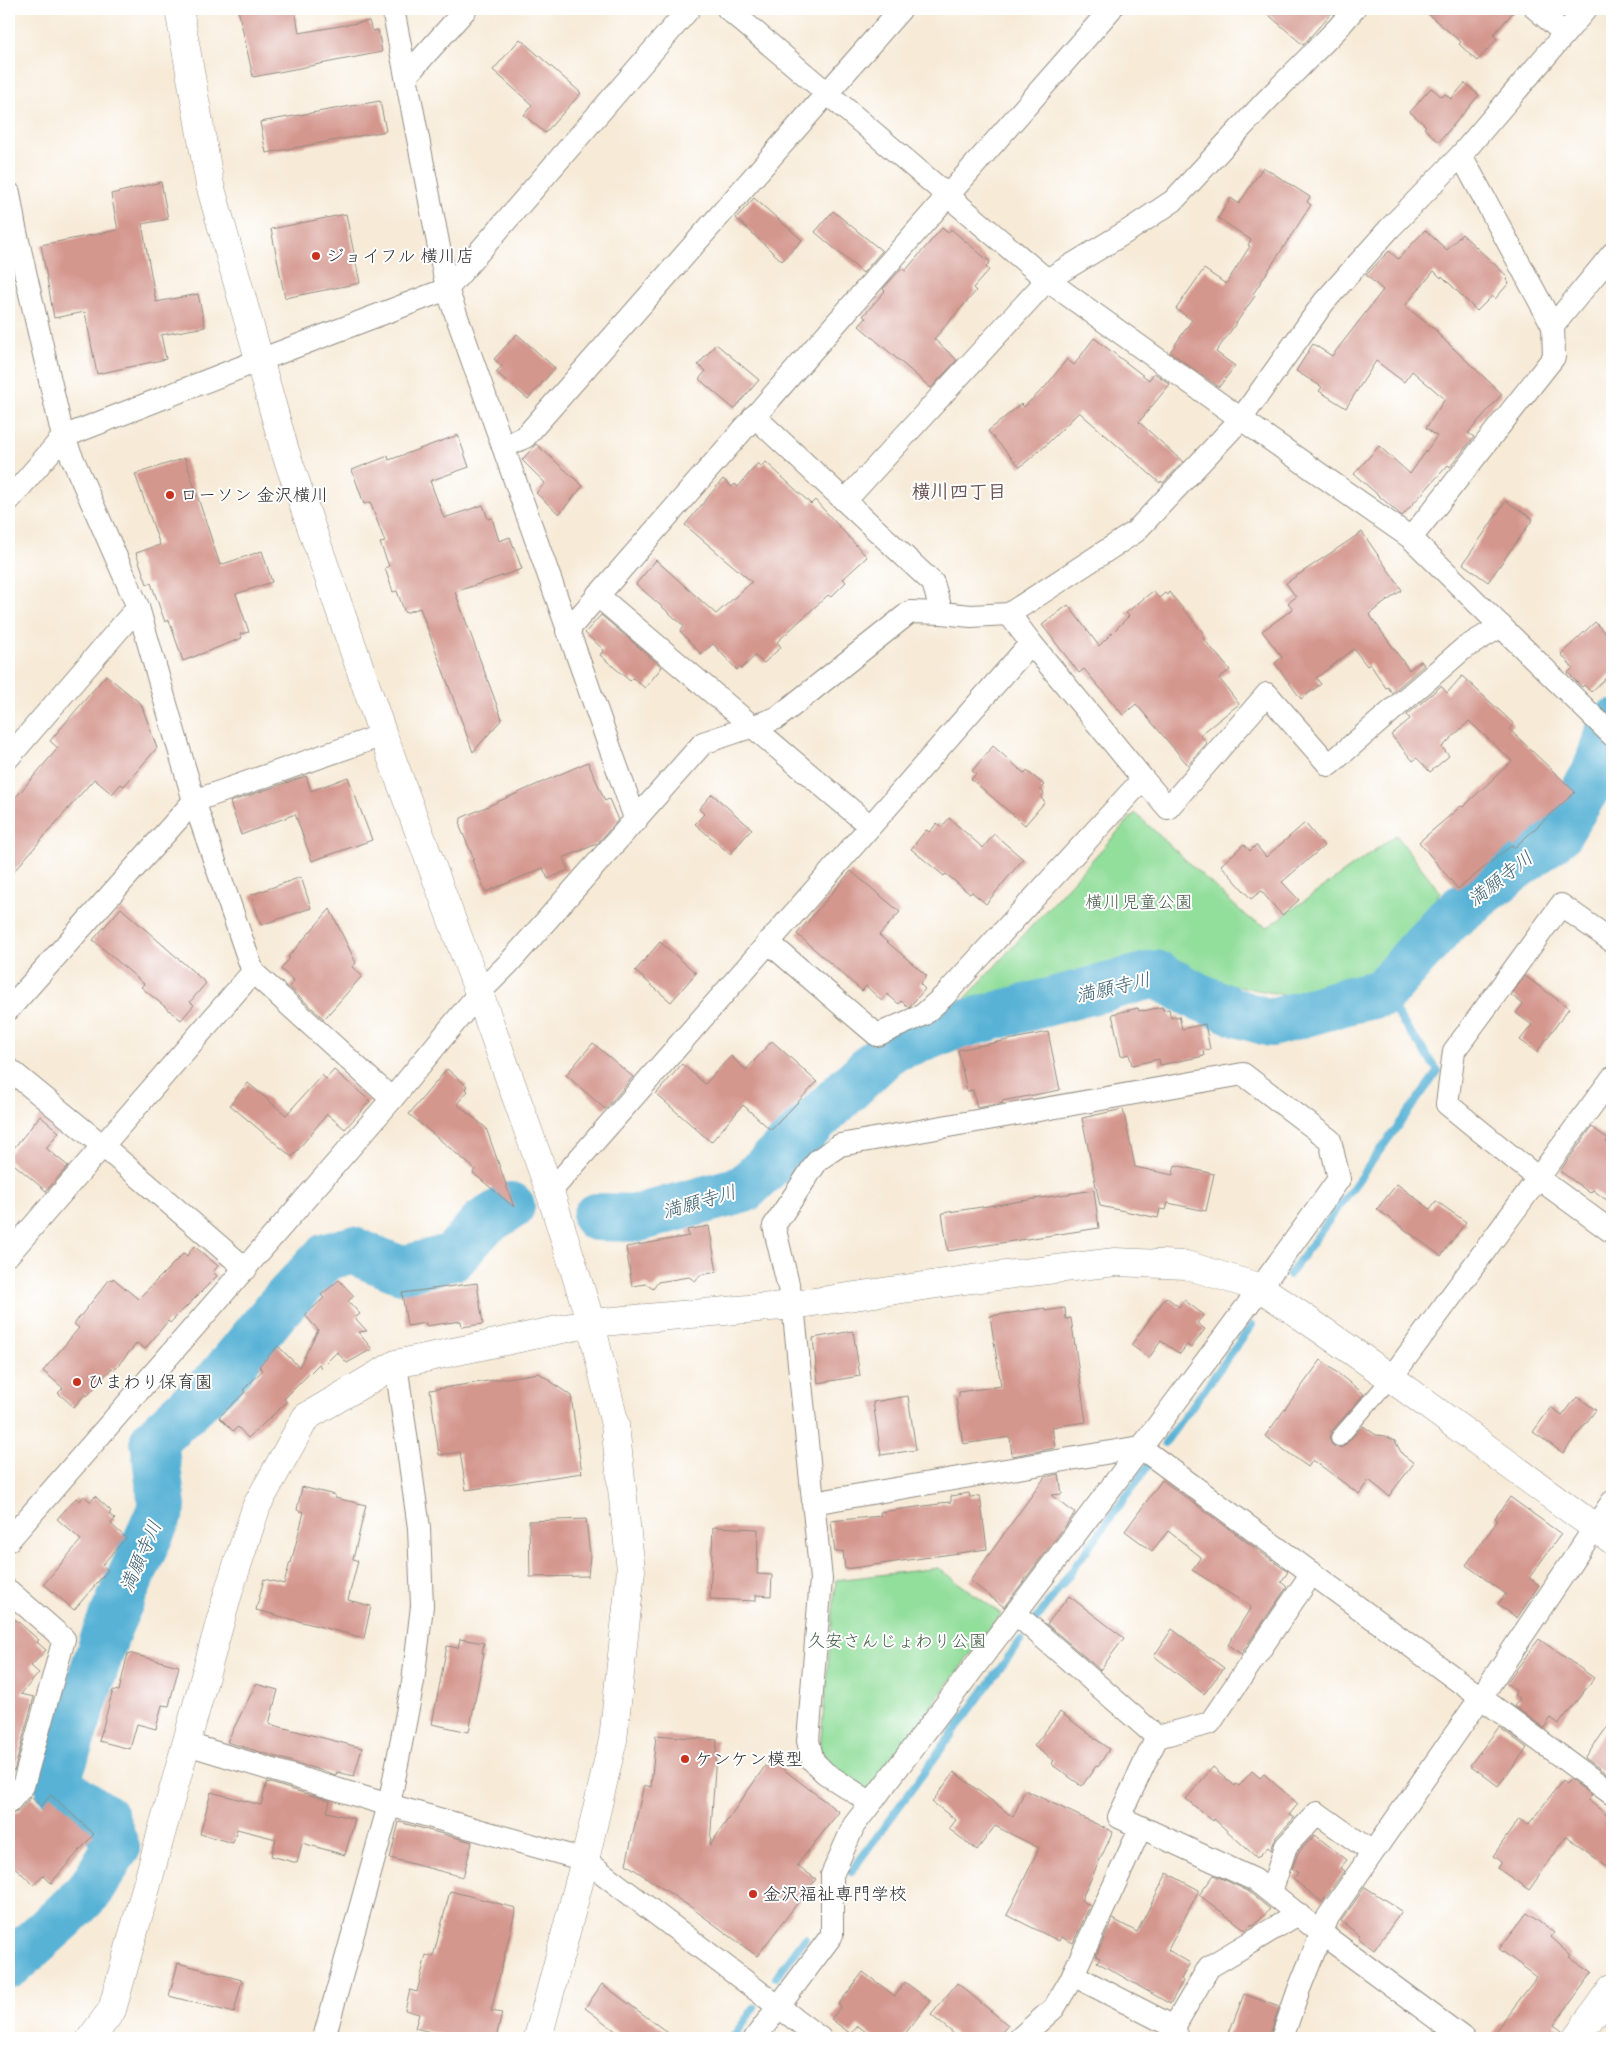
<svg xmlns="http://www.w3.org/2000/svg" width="1621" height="2047" font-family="'Balsamiq Sans','Klee One',sans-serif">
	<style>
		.green { fill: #92de9b; stroke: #5e8463 }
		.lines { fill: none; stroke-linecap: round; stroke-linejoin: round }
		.stream { stroke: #59b2d6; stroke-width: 8 }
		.river { stroke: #59b2d6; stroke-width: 48 }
		.building { fill: #d4978e }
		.pedestrian-casing { stroke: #918b82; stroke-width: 18 }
		.minor-casing { stroke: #918b82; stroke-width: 24 }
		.tertiary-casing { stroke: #918b82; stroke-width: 29 }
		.pedestrian { stroke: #fff; stroke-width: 16 }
		.minor { stroke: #fff; stroke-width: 22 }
		.tertiary { stroke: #fff; stroke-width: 28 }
		.poi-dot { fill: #c8321e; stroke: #fff; stroke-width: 2 }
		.labels { text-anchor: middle; stroke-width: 4; stroke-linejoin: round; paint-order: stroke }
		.poi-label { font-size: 18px; fill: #2b2b2b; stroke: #fff; text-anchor: start }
		.park-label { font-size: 18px; fill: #4a614d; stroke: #fff }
		.neighbourhood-label { font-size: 19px; font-weight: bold; fill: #66514e; stroke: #fff }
		.water-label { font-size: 19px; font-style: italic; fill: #3d616f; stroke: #fff }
	</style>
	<rect width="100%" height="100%" fill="#fff"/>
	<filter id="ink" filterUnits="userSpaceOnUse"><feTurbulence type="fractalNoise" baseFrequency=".02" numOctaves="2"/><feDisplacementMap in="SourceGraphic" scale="10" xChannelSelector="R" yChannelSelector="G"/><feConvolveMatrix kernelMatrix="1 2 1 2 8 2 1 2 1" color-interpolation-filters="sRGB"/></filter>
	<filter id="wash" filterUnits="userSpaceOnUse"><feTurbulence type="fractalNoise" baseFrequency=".0096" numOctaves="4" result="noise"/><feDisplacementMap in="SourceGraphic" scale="20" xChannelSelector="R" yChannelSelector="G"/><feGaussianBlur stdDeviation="1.12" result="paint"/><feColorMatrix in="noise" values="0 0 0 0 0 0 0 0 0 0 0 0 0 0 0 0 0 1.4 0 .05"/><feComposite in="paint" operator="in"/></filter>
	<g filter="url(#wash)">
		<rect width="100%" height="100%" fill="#f7ebd8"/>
		<g class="green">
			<polygon points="1135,813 1247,917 1268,927 1396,835 1440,892 1395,966 1347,994 1291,996 1180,976 1158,962 953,1012"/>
			<polygon points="938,1568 1001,1614 866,1792 835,1773 820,1749 836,1580"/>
		</g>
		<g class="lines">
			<g class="stream">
				<polyline points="1289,1275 1438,1071 1382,993"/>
				<polyline points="1165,1443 1252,1325"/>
				<polyline points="1036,1620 1148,1466"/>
				<polyline points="851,1872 1021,1640"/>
				<polyline points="776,1977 805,1938"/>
				<polyline points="732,2038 754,2008"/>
			</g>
			<g class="river">
				<polyline points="596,1217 638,1218 744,1189 890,1049 956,1026 1156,974 1195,995 1240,1014 1271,1023 1350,1000 1382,993 1448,919 1558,834 1595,774 1612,724"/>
				<polyline points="9,1965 63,1917 91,1889 116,1848 105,1818 59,1787 58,1777 108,1628 162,1507 154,1440 220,1379 279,1307 326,1257 351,1250 401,1270 453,1257 483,1223 511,1206"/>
			</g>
		</g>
		<g id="blocks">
			<g class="building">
				<polygon points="238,9 295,9 299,33 369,21 372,31 378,30 382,52 253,77"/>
				<polygon points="1262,9 1335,9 1303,45"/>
				<polygon points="1422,9 1516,9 1493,35 1497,39 1477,61 1459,44 1461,42"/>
				<polygon points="520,39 581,93 545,133 524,115 532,105 493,70"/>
				<polygon points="1465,83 1479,95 1439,142 1424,128 1426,126 1410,112 1431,88 1442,97 1445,94 1451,99"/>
				<polygon points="380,101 386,131 266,153 260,122"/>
				<polygon points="1263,167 1310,197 1307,202 1311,205 1253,294 1255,296 1216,352 1235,366 1219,387 1170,352 1192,320 1176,309 1204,269 1226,284 1250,246 1248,245 1251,240 1218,218 1231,198 1239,204"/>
				<polygon points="161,182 168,219 142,224 156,302 198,294 205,327 161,335 166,359 97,374 85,312 54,318 41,245 118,230 111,194"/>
				<polygon points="754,198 802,240 782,261 736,218"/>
				<polygon points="833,211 882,251 863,273 815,232"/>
				<polygon points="346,214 360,283 285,298 271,229"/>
				<polygon points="942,228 948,233 951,229 990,262 986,267 989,270 973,288 976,291 934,339 957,360 931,388 859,326 866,318 863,316 885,291 883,289 902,268 905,271"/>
				<polygon points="1425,230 1447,250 1462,234 1508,277 1506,280 1509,283 1495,299 1492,296 1477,311 1442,276 1441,278 1434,271 1405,306 1438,332 1437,333 1502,394 1468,433 1474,437 1450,467 1448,465 1402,516 1354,474 1379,446 1410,474 1437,436 1426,428 1445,399 1412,371 1404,382 1376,361 1346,408 1319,391 1322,387 1296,371 1313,344 1332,356 1383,290 1366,275 1389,251 1398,259"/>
				<polygon points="517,334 555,368 528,399 496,372 502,366 494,359"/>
				<polygon points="1094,338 1149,380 1154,373 1170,384 1139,422 1183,462 1163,483 1161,481 1160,483 1079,412 1045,446 1020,467 988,431 1021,404 1024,407 1046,386 1067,359 1074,365"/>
				<polygon points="716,344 759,380 734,409 699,379 706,371 698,365"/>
				<polygon points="458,435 469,467 430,481 444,518 483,505 488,519 492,518 499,541 510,537 522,569 455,592 502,719 473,752 420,608 405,613 397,591 393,592 385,568 389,566 380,543 385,542 370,502 364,504 352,470 388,456 389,460"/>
				<polygon points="536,444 583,486 559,514 536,493 545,483 522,460"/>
				<polygon points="185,458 220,565 262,551 272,582 236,594 249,632 240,634 242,638 183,661 169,620 165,622 151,583 147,584 136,553 160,545 135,474"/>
				<polygon points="766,462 811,504 815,500 867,557 843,579 846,582 831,597 828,595 777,642 781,647 764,663 755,656 741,669 739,667 737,670 713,644 701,654 680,631 684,626 636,584 656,560 716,614 752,582 685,525 723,479 732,487 735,484 738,487 758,463 761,466"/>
				<polygon points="1506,501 1533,519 1488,582 1463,564"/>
				<polygon points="1362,532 1402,590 1369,614 1409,670 1421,661 1424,665 1392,693 1388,687 1386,688 1370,664 1367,666 1354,649 1316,678 1321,684 1301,699 1275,663 1282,657 1262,631 1293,609 1288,603 1296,597 1286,583"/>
				<polygon points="1153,591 1159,598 1165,593 1167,595 1169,592 1205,635 1203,638 1230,670 1219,678 1239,704 1200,735 1207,743 1188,765 1136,704 1123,715 1084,669 1079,673 1042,625 1068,605 1099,646 1129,616 1126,613"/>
				<polygon points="601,615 662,667 645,688 633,678 630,681 600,655 604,650 585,633"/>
				<polygon points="1595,622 1612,640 1612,672 1591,692 1584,685 1582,687 1568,673 1573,668 1561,654"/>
				<polygon points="106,675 141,704 157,748 124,786 121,784 112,794 94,779 9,877 9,805 58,748 50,741"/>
				<polygon points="1462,676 1514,724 1509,729 1575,792 1514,848 1512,845 1458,889 1419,842 1461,806 1463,807 1512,761 1469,721 1442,747 1449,756 1430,772 1417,758 1413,761 1391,735 1410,719 1407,715 1441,686 1447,693"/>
				<polygon points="993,746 1025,774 1027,771 1044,785 1040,789 1044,793 1041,798 1045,802 1025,825 971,779 976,774 972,771"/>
				<polygon points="588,762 605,801 609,799 618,820 597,844 563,858 568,870 548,879 543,868 486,892 472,860 474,859 460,827 461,818"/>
				<polygon points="306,776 311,791 348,777 372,840 312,861 295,814 241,835 230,802"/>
				<polygon points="712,794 752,829 730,854 695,824 704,814 699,809"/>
				<polygon points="949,818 983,848 994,834 1023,859 986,904 972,892 970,894 946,874 944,876 911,849 926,830 930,832 937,823 942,827"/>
				<polygon points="1305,823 1324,846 1282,882 1299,900 1282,915 1261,891 1251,899 1221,865 1244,844 1250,851 1256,845 1266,857"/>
				<polygon points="851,871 900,912 879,935 927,976 920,984 925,989 909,1007 901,1001 899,1004 887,994 882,1001 866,986 862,991 797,934"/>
				<polygon points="301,877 311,908 261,925 251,895"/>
				<polygon points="121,908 206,983 190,1002 194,1005 181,1020 141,987 144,984 93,940"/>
				<polygon points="330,909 356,963 352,967 362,976 324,1019 289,987 294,981 281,969 290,958 288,957"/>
				<polygon points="660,942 696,973 671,1002 635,971"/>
				<polygon points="1525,976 1569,1008 1537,1052 1520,1040 1532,1025 1516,1013 1523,1004 1511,995"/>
				<polygon points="1162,1007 1163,1010 1169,1009 1171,1018 1179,1016 1182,1029 1205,1024 1210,1049 1203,1051 1204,1056 1160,1065 1159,1059 1132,1065 1129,1054 1121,1056 1112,1014 1138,1008 1139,1011 1143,1010 1143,1011"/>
				<polygon points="1048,1032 1060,1090 1002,1101 1003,1103 977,1108 973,1090 967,1091 958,1050"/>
				<polygon points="772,1041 817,1082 771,1130 743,1105 711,1142 656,1094 682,1064 705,1084 731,1056 746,1070"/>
				<polygon points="593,1043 633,1077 605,1109 566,1075"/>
				<polygon points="447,1069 467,1086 465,1088 468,1091 457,1104 486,1128 514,1207 473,1173 475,1169 409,1114"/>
				<polygon points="334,1070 370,1101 345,1129 327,1114 292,1157 230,1105 248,1083 286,1115 322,1075 326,1079"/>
				<polygon points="1123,1109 1135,1167 1173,1175 1175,1165 1214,1174 1206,1211 1168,1203 1166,1210 1160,1209 1158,1218 1100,1206 1082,1118"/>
				<polygon points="40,1116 59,1132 46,1148 68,1166 46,1191 9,1160 9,1154"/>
				<polygon points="1592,1127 1608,1139 1606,1142 1612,1146 1612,1204 1593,1190 1590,1193 1560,1171"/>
				<polygon points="1397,1184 1430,1209 1436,1201 1466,1222 1441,1256 1377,1209"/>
				<polygon points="1094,1190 1099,1228 948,1251 942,1213"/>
				<polygon points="709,1226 717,1272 700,1275 695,1281 689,1277 658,1282 653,1289 646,1284 632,1286 626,1247 689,1236 687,1230"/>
				<polygon points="194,1246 218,1266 213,1272 217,1276 170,1323 168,1321 145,1349 137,1343 114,1370 112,1368 87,1396 85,1394 74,1407 58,1393 63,1388 43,1371 79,1328 74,1324 110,1279 112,1280 113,1278 138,1299 184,1253 187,1256"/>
				<polygon points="339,1280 354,1296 348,1301 360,1314 355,1318 367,1331 358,1332 372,1349 347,1363 337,1352 321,1368 319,1364 284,1399 287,1402 248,1438 238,1427 233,1431 219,1417 245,1392 243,1390 263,1370 259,1366 278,1346 299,1367 318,1330 305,1315 324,1298 321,1295"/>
				<polygon points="477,1283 483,1324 462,1327 461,1321 426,1326 426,1323 407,1326 402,1293"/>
				<polygon points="1166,1297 1179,1307 1184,1300 1204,1315 1197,1323 1205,1329 1191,1348 1187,1345 1180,1354 1161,1341 1149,1358 1131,1345"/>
				<polygon points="1045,1308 1045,1311 1065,1308 1066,1319 1071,1318 1086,1422 1052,1427 1055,1448 1012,1456 1010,1437 963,1444 956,1398 959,1397 959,1392 1001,1386 990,1316"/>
				<polygon points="853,1331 860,1376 818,1383 813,1338"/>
				<polygon points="1321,1360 1364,1394 1331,1432 1329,1437 1332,1445 1338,1448 1343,1447 1363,1426 1376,1435 1385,1436 1395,1441 1402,1454 1414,1463 1389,1496 1369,1480 1359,1494 1313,1460 1308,1467 1265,1436"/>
				<polygon points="539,1373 571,1396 582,1473 466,1490 460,1452 439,1455 430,1390"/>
				<polygon points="908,1396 916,1450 881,1455 873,1402"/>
				<polygon points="1577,1397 1596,1410 1563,1453 1533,1432 1551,1407 1562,1416"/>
				<polygon points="1059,1474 1062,1494 1051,1495 1075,1513 1004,1607 970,1581 1045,1477"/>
				<polygon points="1162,1480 1288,1572 1281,1582 1287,1587 1241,1654 1228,1645 1251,1607 1192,1570 1201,1557 1168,1531 1152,1551 1125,1531"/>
				<polygon points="302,1487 335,1495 335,1498 366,1505 353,1559 358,1561 348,1600 371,1606 364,1638 256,1610 264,1579 284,1584 290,1562 291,1563 304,1512 297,1510"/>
				<polygon points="969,1493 970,1497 980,1496 987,1549 845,1569 843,1551 835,1552 831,1521 881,1516 880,1512 939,1504 939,1503 951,1502 951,1496"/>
				<polygon points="84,1496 91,1502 95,1496 111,1511 109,1514 115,1519 111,1524 126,1538 102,1565 108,1570 74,1610 44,1584 81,1540 57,1519 76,1498 80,1501"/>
				<polygon points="1510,1497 1561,1534 1529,1578 1539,1585 1517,1618 1498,1604 1506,1594 1466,1565 1498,1520 1495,1518"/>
				<polygon points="586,1519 590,1555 588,1576 530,1577 529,1521"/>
				<polygon points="713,1527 758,1529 757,1574 772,1575 771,1596 756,1595 756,1601 710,1599"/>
				<polygon points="1069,1596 1124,1638 1100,1670 1047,1624"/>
				<polygon points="9,1614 39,1640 37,1642 46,1650 31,1666 39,1673 21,1694 34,1697 14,1771 9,1770"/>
				<polygon points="1172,1629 1224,1668 1204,1694 1154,1656"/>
				<polygon points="460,1639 484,1643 482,1653 484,1653 469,1732 432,1724 447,1646 458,1648"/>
				<polygon points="1539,1639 1594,1678 1559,1724 1551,1718 1544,1728 1514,1706 1520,1699 1514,1695 1516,1691 1506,1683"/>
				<polygon points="128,1653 179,1666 169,1706 162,1705 156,1729 137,1724 130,1749 99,1741 113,1690 119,1691"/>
				<polygon points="256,1684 278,1690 269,1724 362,1748 354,1776 337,1772 336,1775 227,1742"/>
				<polygon points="1060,1712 1109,1749 1098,1767 1096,1766 1082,1786 1051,1764 1054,1761 1034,1746"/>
				<polygon points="1612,1720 1612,1767 1607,1774 1585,1758"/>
				<polygon points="1499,1727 1527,1748 1498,1786 1470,1765"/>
				<polygon points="656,1735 717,1740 710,1845 770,1759 839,1812 797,1865 816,1879 757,1956 692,1908 626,1864 644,1785 651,1787"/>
				<polygon points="1213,1767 1235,1786 1236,1784 1239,1786 1252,1771 1260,1778 1264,1774 1298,1804 1289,1815 1294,1818 1276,1837 1271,1850 1268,1847 1257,1858 1214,1819 1213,1821 1186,1799"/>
				<polygon points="954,1772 1013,1817 1025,1790 1113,1832 1081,1900 1090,1906 1073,1943 1061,1937 1059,1941 1007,1915 1039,1848 995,1826 977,1850 949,1829 956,1820 932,1802"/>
				<polygon points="1570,1779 1592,1795 1588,1800 1612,1819 1612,1871 1567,1836 1529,1890 1497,1868 1501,1862 1493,1856 1519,1819 1528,1825 1562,1781 1566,1784"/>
				<polygon points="267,1782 330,1801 327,1812 355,1819 345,1855 302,1843 297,1863 271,1856 276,1839 237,1829 233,1843 200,1834 211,1792 261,1805"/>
				<polygon points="51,1795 94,1834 51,1883 43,1875 34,1885 9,1862 9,1815 19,1811 31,1797 41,1806"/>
				<polygon points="399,1822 472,1842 463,1877 390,1858"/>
				<polygon points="1315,1835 1347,1860 1340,1868 1344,1871 1322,1902 1293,1879 1298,1873 1292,1869 1298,1853"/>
				<polygon points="1167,1873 1199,1890 1168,1950 1190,1963 1181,1979 1183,1981 1170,2004 1097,1962 1100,1958 1096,1956 1113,1919 1137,1932"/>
				<polygon points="1214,1875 1248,1891 1270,1909 1257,1923 1253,1925 1252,1924 1246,1930 1199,1895"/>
				<polygon points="1365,1887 1402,1911 1374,1950 1358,1938 1360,1936 1341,1921"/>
				<polygon points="450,1891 516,1908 491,2011 502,2013 496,2038 454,2038 415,2028 419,2014 405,2010 410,1990 417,1992 426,1955 433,1957"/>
				<polygon points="1527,1913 1554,1933 1551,1937 1571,1955 1569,1957 1592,1973 1554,2025 1562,2031 1561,2038 1490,2038 1537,1977 1499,1949"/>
				<polygon points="178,1963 242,1980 234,2013 169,1996"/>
				<polygon points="863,1972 895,1996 905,1982 930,2001 902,2038 874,2038 858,2026 851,2034 831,2019 841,2007 838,2005"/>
				<polygon points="957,1983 1008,2025 997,2038 959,2038 931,2015"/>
				<polygon points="602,1984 675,2038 625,2038 585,2008"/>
				<polygon points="1244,1994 1279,2007 1269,2038 1227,2038"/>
			</g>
		</g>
	</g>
	<g filter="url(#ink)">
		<use href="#blocks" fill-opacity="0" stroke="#918b82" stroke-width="1"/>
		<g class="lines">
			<defs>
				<polyline id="pedestrian" points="1339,1438 1391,1378"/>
				<g id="minor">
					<polyline points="393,9 447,289"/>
					<polyline points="728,9 1047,280 1241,419 1324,302 1389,229 1461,155 1586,9"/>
					<polyline points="1536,9 1564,33"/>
					<polyline points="406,76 466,9"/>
					<polyline points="1461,155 1553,326"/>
					<polyline points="9,193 15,228 63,437 138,607 194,801 253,972 9,1254"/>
					<polyline points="447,289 689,9"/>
					<polyline points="754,416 845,501"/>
					<polyline points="504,447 525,437 901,9"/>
					<polyline points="9,500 63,437 260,360 447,289 636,821"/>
					<polyline points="1411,538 1554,357 1553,326 1612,254"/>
					<polyline points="597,595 870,826"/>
					<polyline points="942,613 971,616 1009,614 1135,532 1241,419 1411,538 1612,735"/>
					<polyline points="567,631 1111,9"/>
					<polyline points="1031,643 1143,779"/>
					<polyline points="9,757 138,607"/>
					<polyline points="1612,941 1561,905 1454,1051 1447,1104 1538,1178 1612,1232"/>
					<polyline points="768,942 877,1035 923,1015 945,995 1143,779 1168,808 1267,694 1329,765 1463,649 1501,626"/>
					<polyline points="253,972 392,1099"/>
					<polyline points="9,1009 194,801 383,735"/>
					<polyline points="9,1069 103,1146 246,1269"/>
					<polyline points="550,1192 1031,643 1009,614"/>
					<polyline points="1391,1378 1612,1078"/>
					<polyline points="813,1503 1140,1447 1612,1794"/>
					<polyline points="9,1540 392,1099 479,993 508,964 703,743 777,718 910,612 942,613 933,583 845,501 1047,280 1131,229 1173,201 1264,103 1338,28 1354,9"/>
					<polyline points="9,1591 64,1639 23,1786 9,1802"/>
					<polyline points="1015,1613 1157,1737 1210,1723 1312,1573"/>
					<polyline points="1157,1737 1119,1817 1255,1880 1321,1933 1463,2038"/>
					<polyline points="187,1744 389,1805 585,1860 820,2038"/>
					<polyline points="1271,1892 1286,1846 1317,1813 1372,1852"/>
					<polyline points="1073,1975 1174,2027"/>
					<polyline points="324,2038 389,1805 413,1682 422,1606 419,1528 396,1364"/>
					<path d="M755,2038l77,-103v-60l22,-50 17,-22c156,-207 317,-412 468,-624l-9,-39 -87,-66 -403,71 -22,15 -44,66 19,79 28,274 -13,162 5,20 12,12 46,30"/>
					<polyline points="1020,2038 1054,2008 1070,1981 1141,1827"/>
					<polyline points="1178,2038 1174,2027 1209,1967 1298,1914"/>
					<polyline points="1282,2038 1299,1989 1328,1917 1481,1697 1612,1502"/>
				</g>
				<g id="tertiary">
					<polyline points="179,9 210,185 285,451 383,735 479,993 550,1192 591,1323 615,1425 631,1570 613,1740 585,1860 538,2038"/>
					<polyline points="91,2038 112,2010 229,1590 257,1505 306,1417 396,1364 591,1323 793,1305 972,1279 1115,1262 1186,1265 1261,1288 1391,1378 1612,1540"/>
					<polyline points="1576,2038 1612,1988"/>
				</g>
			</defs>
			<use href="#pedestrian" class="pedestrian-casing"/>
			<use href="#minor" class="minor-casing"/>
			<use href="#tertiary" class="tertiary-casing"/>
			<use href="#pedestrian" class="pedestrian"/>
			<use href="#minor" class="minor"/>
			<use href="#tertiary" class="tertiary"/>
		</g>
	</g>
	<g class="poi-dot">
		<circle cx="316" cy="256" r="5"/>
		<circle cx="170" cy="495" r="5"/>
		<circle cx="77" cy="1382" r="5"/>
		<circle cx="685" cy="1759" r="5"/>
		<circle cx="753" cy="1894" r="5"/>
	</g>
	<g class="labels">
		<g class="poi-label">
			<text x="326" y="262">ジョイフル 横川店</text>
			<text x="180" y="501">ローソン 金沢横川</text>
			<text x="87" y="1388">ひまわり保育園</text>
			<text x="695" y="1765">ケンケン模型</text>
			<text x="763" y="1900">金沢福祉専門学校</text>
		</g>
		<g class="park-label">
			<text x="1139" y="908">横川児童公園</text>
			<text x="897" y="1647">久安さんじょわり公園</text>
		</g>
		<g class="neighbourhood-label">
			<text x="959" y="498">横川四丁目</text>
		</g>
		<g class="water-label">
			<text transform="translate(1500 878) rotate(-38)" y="7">満願寺川</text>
			<text transform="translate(1113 987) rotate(-13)" y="7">満願寺川</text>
			<text transform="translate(699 1201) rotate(-16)" y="7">満願寺川</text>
			<text transform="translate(140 1556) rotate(-66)" y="7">満願寺川</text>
		</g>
	</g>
	<rect width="1621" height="2047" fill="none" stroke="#fff" stroke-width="30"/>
</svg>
